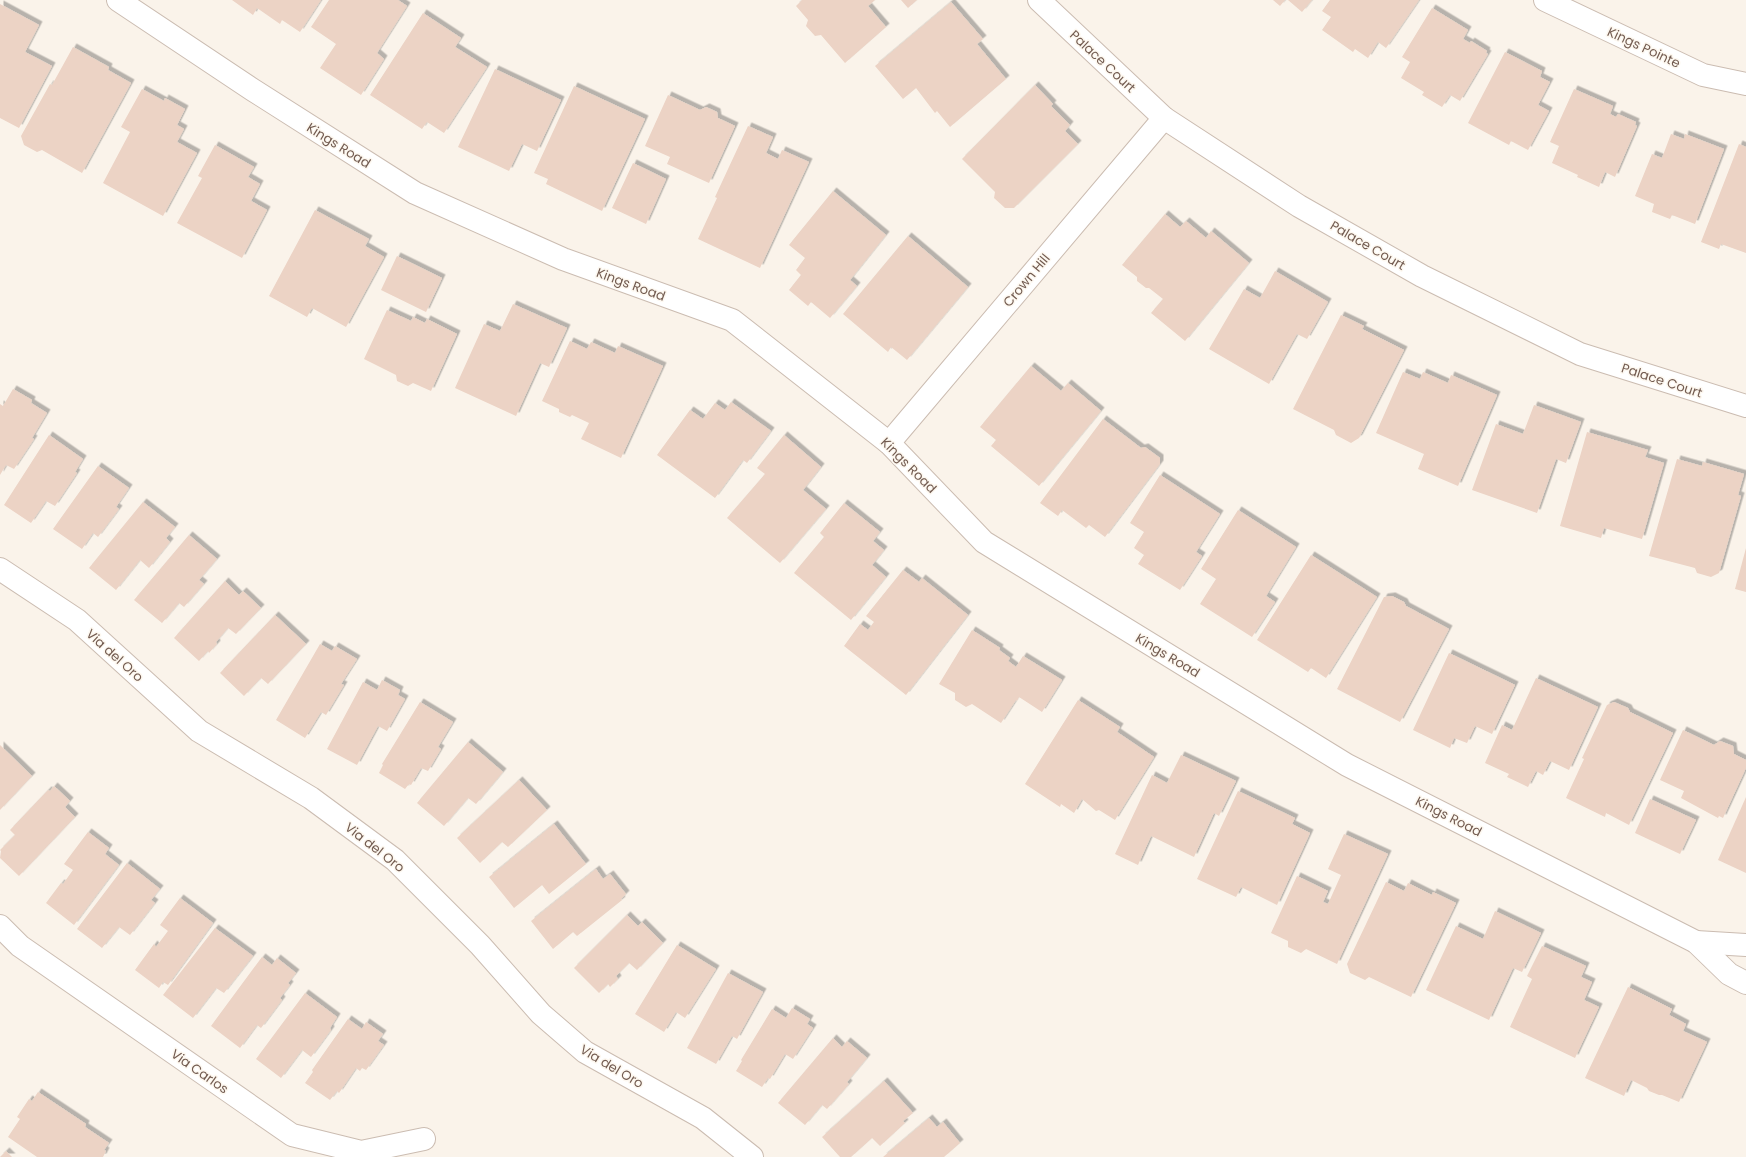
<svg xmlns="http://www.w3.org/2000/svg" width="1746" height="1157" font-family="Poppins,sans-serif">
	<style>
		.building { fill: #ecd3c5; filter: url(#shadow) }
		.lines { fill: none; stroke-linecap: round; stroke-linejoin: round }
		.minor-casing { stroke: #cbbcb1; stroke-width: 24 }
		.minor { stroke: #fff; stroke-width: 22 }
		.labels { text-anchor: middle; stroke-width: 3; stroke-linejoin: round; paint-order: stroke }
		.street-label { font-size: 13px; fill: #725b50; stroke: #fdf8f0 }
	</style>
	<defs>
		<filter id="shadow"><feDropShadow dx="3.5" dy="-3.5" stdDeviation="0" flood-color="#0004"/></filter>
	</defs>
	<rect width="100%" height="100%" fill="#faf3ea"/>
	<g class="building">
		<polygon points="232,0 321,0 300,32 282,20 280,24 257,8 253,15"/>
		<polygon points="329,0 398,0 407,6 377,53 384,59 361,95 320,68 336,44 311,27"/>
		<polygon points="802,0 875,0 868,6 886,27 845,63 821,35 815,36 806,26 808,20 796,6"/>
		<polygon points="901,0 917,0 908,8"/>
		<polygon points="1273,0 1285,0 1280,6"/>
		<polygon points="1288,0 1312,0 1302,12"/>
		<polygon points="1330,0 1419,0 1386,48 1378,42 1368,58 1355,49 1353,52 1322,30 1331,17 1322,11"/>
		<polygon points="951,2 983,39 977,44 1006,79 950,127 937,111 935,113 916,88 903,99 875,66"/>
		<polygon points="0,4 39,25 25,52 52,66 19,128 0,118"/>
		<polygon points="1432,8 1468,30 1463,39 1470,43 1471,41 1487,51 1486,53 1488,54 1460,101 1450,95 1442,107 1422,95 1424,92 1401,78 1410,62 1402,57"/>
		<polygon points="423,13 461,38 455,47 487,67 444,133 427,122 422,129 370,95"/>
		<polygon points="73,47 109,67 108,70 131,83 82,173 42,150 37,152 24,145 21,136 50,84 52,85"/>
		<polygon points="1505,52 1542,71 1540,77 1550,82 1538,105 1549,111 1528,150 1511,141 1509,145 1468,123"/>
		<polygon points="495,69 561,100 537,151 522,144 509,171 458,147"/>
		<polygon points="1035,85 1053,104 1051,106 1070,125 1065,131 1078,144 1014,208 1005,208 994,198 995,192 962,159"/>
		<polygon points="574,86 645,119 602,211 546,184 548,179 534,173"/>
		<polygon points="142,89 164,101 165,98 185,109 177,125 184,129 177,142 197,153 163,216 103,183 130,132 121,127"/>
		<polygon points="1574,89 1613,106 1610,114 1616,117 1618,114 1636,122 1635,125 1637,126 1615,177 1605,172 1599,187 1577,177 1578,175 1552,163 1559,146 1550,142"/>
		<polygon points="668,95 700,110 706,107 717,112 718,118 735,126 709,183 667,164 670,157 645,146"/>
		<polygon points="748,126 773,137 766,153 778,159 782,150 809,162 760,268 698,239 717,198 715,197"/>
		<polygon points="1671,134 1684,139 1685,134 1724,149 1695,224 1672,215 1670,219 1652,212 1654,204 1635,196 1652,154 1662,158"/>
		<polygon points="1739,144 1746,147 1746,253 1721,244 1719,249 1701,242"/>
		<polygon points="215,145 254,167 248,177 260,184 251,201 267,210 242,258 177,223 202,178 198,176"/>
		<polygon points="633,163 666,179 646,224 612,208"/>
		<polygon points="833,191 886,235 850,280 857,286 830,318 811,302 808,306 789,290 801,275 796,270 805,258 789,245"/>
		<polygon points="315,210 369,239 365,246 384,257 346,327 312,308 307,317 269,296"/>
		<polygon points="1165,214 1180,227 1186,221 1206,238 1211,231 1249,263 1185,341 1151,313 1163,299 1149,288 1146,288 1137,281 1137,277 1122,265"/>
		<polygon points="908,236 968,287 907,360 891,347 888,352 843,314"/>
		<polygon points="397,256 442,278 426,312 381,290"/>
		<polygon points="1275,271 1328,302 1307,339 1297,334 1269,384 1209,349 1244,289 1260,298"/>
		<polygon points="513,304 567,328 549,367 540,363 516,416 455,388 484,324 500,331"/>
		<polygon points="387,310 411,321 413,317 425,323 427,319 457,334 431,391 413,383 408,386 397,381 396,375 364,359"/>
		<polygon points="1341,315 1364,326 1362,329 1404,350 1359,438 1351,443 1336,435 1334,430 1293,409"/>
		<polygon points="570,341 587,349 591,342 615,353 618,346 663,366 621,458 581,439 589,423 572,415 570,417 559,412 559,409 542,401"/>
		<polygon points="1031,366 1061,391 1068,383 1101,411 1039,486 991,446 996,440 980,427"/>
		<polygon points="1403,372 1420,379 1423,372 1448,383 1451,375 1497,395 1458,486 1418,469 1424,454 1376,433"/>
		<polygon points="13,389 32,400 31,403 47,413 32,438 34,439 14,469 6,465 0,475 0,404 3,406"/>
		<polygon points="731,402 771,431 747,463 743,460 715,498 657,455 690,410 703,419 715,403 725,410"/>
		<polygon points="1534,405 1581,422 1566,463 1556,459 1537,513 1472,490 1496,424 1523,434"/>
		<polygon points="1103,419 1141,448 1145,447 1160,458 1160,464 1105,537 1089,525 1086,528 1062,510 1058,516 1040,503"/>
		<polygon points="1587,432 1648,450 1645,457 1664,463 1642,539 1604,528 1601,538 1560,526"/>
		<polygon points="49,435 83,459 75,472 77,473 55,506 46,501 31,523 4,505"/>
		<polygon points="784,435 821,467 803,490 826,509 780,563 727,518 765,474 757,468"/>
		<polygon points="1677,459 1702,466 1703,462 1744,474 1738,495 1741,496 1719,573 1711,577 1697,573 1695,568 1649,556"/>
		<polygon points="98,466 129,488 116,507 119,509 98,537 93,533 82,549 53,529"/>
		<polygon points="1160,475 1220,514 1196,552 1202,556 1180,590 1138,564 1144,555 1134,548 1144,532 1130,523"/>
		<polygon points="143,502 175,527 166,538 170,542 149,568 140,560 116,590 89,568"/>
		<polygon points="844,503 880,532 873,541 884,550 872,565 886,577 851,620 794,573 824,537 820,533"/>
		<polygon points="1238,510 1296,547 1266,596 1275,602 1252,637 1200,604 1216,579 1201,569"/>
		<polygon points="189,535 217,559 199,580 204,584 184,607 179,603 162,623 134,600"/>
		<polygon points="1746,548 1746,592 1735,589"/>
		<polygon points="1311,555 1377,597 1326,678 1311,668 1308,672 1257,640"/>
		<polygon points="903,570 919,582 922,578 968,615 906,695 844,646 860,624 868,630 874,622 866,616"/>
		<polygon points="225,581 239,595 243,591 261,608 236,634 228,628 216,642 217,644 209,653 208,651 199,661 174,638"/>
		<polygon points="1392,596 1404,602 1406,606 1449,629 1400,722 1337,689 1384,597"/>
		<polygon points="275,615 306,644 268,684 261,678 244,696 220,673"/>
		<polygon points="972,630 1000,648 999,650 1010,658 1008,661 1016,667 1023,656 1062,680 1042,712 1019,697 1017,701 1016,700 1001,723 972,704 966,707 955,700 955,693 939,684"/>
		<polygon points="320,644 332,651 335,646 357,659 341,684 344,685 326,715 321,712 305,738 276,720"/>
		<polygon points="1449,653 1515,685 1492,734 1475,726 1467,743 1454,738 1450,748 1413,730"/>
		<polygon points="1536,678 1598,707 1569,770 1550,761 1543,775 1536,771 1528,787 1507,777 1509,774 1485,763 1502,725 1512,730"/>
		<polygon points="382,680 400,690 398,695 405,699 387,731 378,726 357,765 327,749 363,682 377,690"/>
		<polygon points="1078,700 1120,727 1117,732 1154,757 1115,820 1099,810 1096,811 1082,799 1074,813 1061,804 1060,807 1025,784"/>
		<polygon points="420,702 453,722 438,747 441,749 428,771 421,768 411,785 409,784 405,789 379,773 383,765 382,764"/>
		<polygon points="1614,702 1628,708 1630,712 1673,733 1629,825 1606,813 1605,817 1566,798 1584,759 1582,758 1607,705"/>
		<polygon points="1683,730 1714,745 1720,741 1733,746 1734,754 1746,760 1746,768 1723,818 1719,816 1718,818 1681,798 1684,791 1660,780"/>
		<polygon points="468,742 503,772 476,804 468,798 444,826 417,803"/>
		<polygon points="0,745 32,776 0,810"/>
		<polygon points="1181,755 1236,781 1219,816 1214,813 1194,857 1151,836 1138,865 1115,854 1152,775 1167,783"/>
		<polygon points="519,780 547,810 508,847 502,842 480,863 457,838"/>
		<polygon points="54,786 70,801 65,807 75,817 19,876 0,858 1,851 0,850 15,835 10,830 48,790 50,791"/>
		<polygon points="1238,791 1295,818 1292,824 1310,833 1277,905 1241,887 1236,897 1197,879"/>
		<polygon points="1746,797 1746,873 1718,860"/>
		<polygon points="1650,799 1696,820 1680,854 1635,833"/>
		<polygon points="554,824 586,864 549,894 542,885 514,908 489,877"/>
		<polygon points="88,832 109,848 105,854 119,865 74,925 46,903 61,883 63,884 73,870 64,864"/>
		<polygon points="1344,834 1388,854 1337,964 1306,949 1301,953 1288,947 1288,941 1271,933 1297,876 1328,891 1323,902 1328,904 1341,875 1328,869"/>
		<polygon points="127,863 160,889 151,900 155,903 130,935 119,927 102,948 77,929"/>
		<polygon points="596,869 603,879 610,874 626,894 621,899 622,900 577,936 573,932 553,949 531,921"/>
		<polygon points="1386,882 1404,891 1408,883 1432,895 1433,892 1456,903 1411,997 1369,977 1365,980 1350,973 1347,964"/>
		<polygon points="180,898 213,923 168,985 163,982 159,988 135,970 154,944 156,947 168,931 160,925"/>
		<polygon points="1495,911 1541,933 1522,972 1513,968 1489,1020 1426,990 1456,926 1483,939"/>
		<polygon points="627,915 638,926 642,922 663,943 637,970 629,963 616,976 618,979 610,987 608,984 599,993 574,968"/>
		<polygon points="215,928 253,956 224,993 216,988 193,1018 163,995"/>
		<polygon points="677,945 716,969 685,1018 676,1012 664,1032 635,1014"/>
		<polygon points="1542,946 1586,966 1581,977 1592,982 1584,1000 1599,1007 1575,1058 1510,1027 1532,979 1527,976"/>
		<polygon points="262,957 272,965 277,958 296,973 288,983 290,985 280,998 282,1000 261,1028 257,1025 240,1048 211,1026"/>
		<polygon points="728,973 763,992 737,1039 732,1036 716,1064 687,1048"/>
		<polygon points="1628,987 1672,1009 1669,1015 1686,1024 1683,1031 1707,1042 1679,1102 1662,1095 1659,1095 1649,1091 1647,1088 1631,1080 1624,1096 1585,1078"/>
		<polygon points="305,993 337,1017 330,1028 331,1030 311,1057 302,1050 281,1078 256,1059"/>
		<polygon points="792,1008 810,1019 807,1024 813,1028 793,1059 785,1054 770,1079 768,1078 762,1087 736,1071 742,1061 741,1060 772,1009 786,1018"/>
		<polygon points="348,1019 362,1029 366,1022 383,1034 378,1041 384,1045 366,1070 362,1068 360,1071 356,1068 339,1093 337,1091 330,1100 305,1083 313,1072 312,1070"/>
		<polygon points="833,1038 842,1047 847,1041 867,1058 847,1082 849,1084 827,1109 822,1105 805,1125 778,1103"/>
		<polygon points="884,1081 913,1113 903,1121 905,1123 880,1146 872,1138 851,1157 840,1157 822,1137"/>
		<polygon points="38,1092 86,1124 85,1127 109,1143 104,1150 106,1151 103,1157 37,1157 8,1137 20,1119 17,1117 29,1099 32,1101"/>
		<polygon points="929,1118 937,1127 943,1122 960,1143 944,1157 883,1157"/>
		<polygon points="6,1151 12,1157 0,1157"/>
	</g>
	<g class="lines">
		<defs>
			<g id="minor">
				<polyline points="118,0 253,90 415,193 563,259 732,320 889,443 984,542 1347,765 1696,942 1729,974 1746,983"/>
				<polyline points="1039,0 1164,118 1299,206 1422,276 1580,354 1746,406"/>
				<polyline points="1545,0 1703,75 1746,84"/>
				<polyline points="889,443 1164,118"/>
				<polyline points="0,569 77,620 199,731 311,798 395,860 480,945 541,1014 585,1052 703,1118 752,1157"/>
				<polyline points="0,926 20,946 292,1135 361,1152 424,1139"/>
				<polyline points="1696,942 1746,945"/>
			</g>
		</defs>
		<use href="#minor" class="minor-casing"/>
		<use href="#minor" class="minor"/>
	</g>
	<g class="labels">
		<g class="street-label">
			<text transform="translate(1644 47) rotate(25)" y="5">Kings Pointe</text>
			<text transform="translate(1103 61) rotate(43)" y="5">Palace Court</text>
			<text transform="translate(339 145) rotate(32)" y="5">Kings Road</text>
			<text transform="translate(1368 245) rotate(30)" y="5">Palace Court</text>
			<text transform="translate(1026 280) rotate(-50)" y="5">Crown Hill</text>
			<text transform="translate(631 284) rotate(20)" y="5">Kings Road</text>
			<text transform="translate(1662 380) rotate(18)" y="5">Palace Court</text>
			<text transform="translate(909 465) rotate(45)" y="5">Kings Road</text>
			<text transform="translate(115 655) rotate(42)" y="5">Via del Oro</text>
			<text transform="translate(1168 655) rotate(31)" y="5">Kings Road</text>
			<text transform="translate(1449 816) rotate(27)" y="5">Kings Road</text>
			<text transform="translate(375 847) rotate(38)" y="5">Via del Oro</text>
			<text transform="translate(612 1066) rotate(31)" y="5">Via del Oro</text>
			<text transform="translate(200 1071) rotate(35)" y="5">Via Carlos</text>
		</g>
	</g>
</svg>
